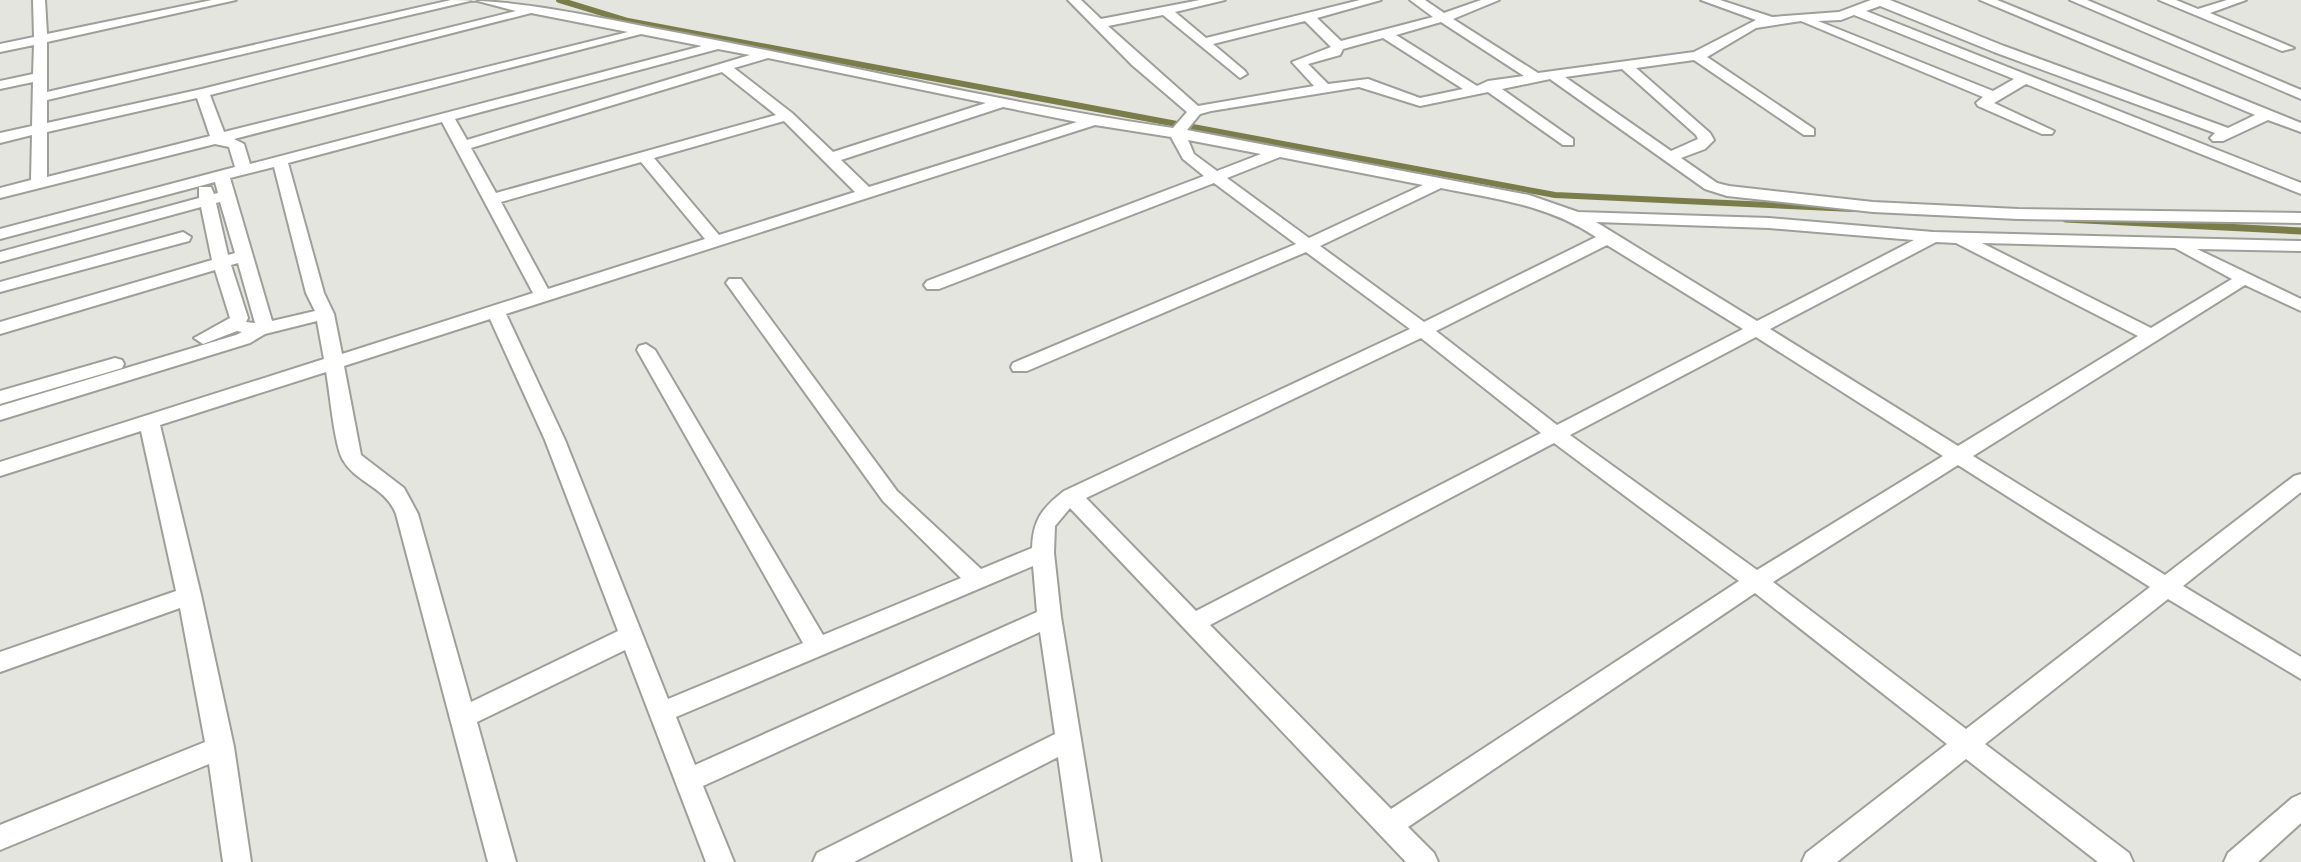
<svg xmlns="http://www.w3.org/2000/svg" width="2301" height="862" font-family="'Open Sans',sans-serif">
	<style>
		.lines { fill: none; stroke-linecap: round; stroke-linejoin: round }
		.stream-far1 { stroke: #7a7d49; stroke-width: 6 }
		.stream { stroke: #7a7d49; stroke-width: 7 }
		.street-casing { stroke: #9e9f99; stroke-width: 4 }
		.street { fill: #fff; fill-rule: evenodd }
	</style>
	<rect width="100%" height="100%" fill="#e4e5de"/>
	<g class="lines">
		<polyline class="stream-far1" points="559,0 628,21 1555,195 1853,209"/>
		<polyline class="stream" points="2066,219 2301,231"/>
		<defs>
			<g id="street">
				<path d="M33,0h12l2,34 165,-34h24l-189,42v50l404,-92c77,0 152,19 228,33 165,31 328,71 494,95l14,-16 -55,-47 -64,-65h13l20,19 99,-19h25l-50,12 31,26 154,-38h21l-64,18 24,23 92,-24 -23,-17h15l19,13 37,-13h18l-46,19 85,54 156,-21 62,-32 -55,-20h19l52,17 67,-5 32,-12h19l114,46 224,82 27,-13 -275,-115h17l304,123v9l-33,-12 -45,21h-10l-3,-3 5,-5 -221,-81 -114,-46 -14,5 435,172v11l-275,-110 -32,19 60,28 -2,3h-10l-64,-28 -2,-3 7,-6 -182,-76 -45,7 -49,29 107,72v6h-10l-110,-75 -58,8 74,65 4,7 -9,9 -24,9 36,25 12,3 144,16 145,7 283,4v10l-283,-4 -145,-7 -146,-16 -22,-7 -155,-110 -48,10 71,50v6h-10l-75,-53 -68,14 -61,-19 -148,24 -11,3 -13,16 342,65 49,17 191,6 164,14 368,9v10l-104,-2 104,50v12l-56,-26 -272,171 192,119 129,-99 7,-2v18l-118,94 118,71v22l-133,-80 -183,145 144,109 4,9h-35l-132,-103 -129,103h-35l4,-9 141,-109 -192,-151 -347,234 26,26 4,9h-32l-336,-354 -15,18 -1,27 7,64 40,245h-28l-15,-105 -204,105h-41l4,-9 238,-119 -15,-102 -337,154 31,76h-28l-81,-212 -148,72 39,140h-28l-92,-348c-10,-27 -40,-31 -53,-54 -9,-15 -13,-68 -17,-88l-166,53 41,170 33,152 17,115h-28l-14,-98 -209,86v-25l205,-83 -25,-134 -180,64v-20l176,-61 -35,-160 -141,45v-14l324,-103 -7,-38 -52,13 -15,9 -250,77v-14l236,-71 6,-3 -5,-1 -34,13 -9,-6 36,-20 -15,-48 -215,64v-12l212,-62 -11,-53 -201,55v-10l199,-54v-11h12l3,7 4,-1 -3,-11 -215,57v-10l235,-62 -6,-20 -14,-3 -215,54v-10l31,-8 1,-45 -32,8v-10l32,-7 1,-44 -33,7v-8l33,-7 1,-29 -34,7v-8l34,-7zM474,0l42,11 -314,78 -155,34v-23zM531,13l97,19 -404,100 -14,-37zM1163,15l77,63 7,-4 -2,-3 -32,-27 92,-23 26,26 -39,15 22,24 -116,20 -90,-80zM1854,15l160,64 -21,12 -175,-70 23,-1zM1441,22l83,54 -36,5 -11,5 -81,-51zM641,34l61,12 -452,118 -6,-20 -10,-5zM1383,38l80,51 -43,9 -52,-19 -40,5 -20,-20 32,-9 3,-6zM718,49l32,6 -283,85 -12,-21zM768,58l218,45 -153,49 -41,-39 -58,-45zM1622,69l74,66 2,4 -27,12 -106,-74zM722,72l54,43 -280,78 -25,-45zM197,98l13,38 -163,41v-45zM1003,107l74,15 -208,65 -28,-27zM784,121l71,71 -136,43 -65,-77zM442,122l91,171 -191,61 -8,-40 -10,-21 -36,-130zM1095,125l76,12 12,22 21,17 -277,105 -3,4 3,4h12l275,-106 82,61 -283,119 -2,4 2,4h14l279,-119 104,77 -346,162c-22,17 -31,29 -32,57l-51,21 -84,-78 -156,-212h-12l-3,4 3,4 154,214 78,77 -138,57 -168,-285 -9,-6 -7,2 -2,4 166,293 -135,56 -103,-259 -59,-126zM1188,140l73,14 -44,17 -23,-17zM1280,157l143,28 -114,53 -82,-60zM641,162l64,77 -157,50 -47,-87zM274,167l32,126 9,18 -43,10 -42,-143zM1441,188c56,11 107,17 155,49l-172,85 -104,-76zM220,202l15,51 -7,2 -12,-52zM1596,222l173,6 145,12 -157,81zM1936,242l20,1 182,93 -180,110 -188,-117zM1982,243l193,5 57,31 -81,49zM1607,245l136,84 -186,96 -121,-94zM238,263l17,60h-1l-8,-1 2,-4 -17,-53zM490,319l55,121 73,191 -147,71 -53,-188 -14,-26 -43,-33 -17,-89zM1756,337l187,119 -186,114 -187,-135zM1421,338l120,95 -345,178 -110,-113zM1554,443l185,138 -348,228 -181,-184zM1958,465l192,122 -184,142 -193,-147zM1033,566l4,46 -342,153 -19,-48z"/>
				<polygon points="2070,0 2087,0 2301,90 2301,99"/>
				<polygon points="2159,0 2176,0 2198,9 2227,0 2246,0 2210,13 2294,48 2282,51"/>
				<polygon points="183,232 191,237 189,241 0,292 0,282"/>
				<polygon points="115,358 122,360 124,364 122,368 0,404 0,391"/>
				<polygon points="2301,794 2301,823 2258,862 2224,862 2228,853 2292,798"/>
			</g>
		</defs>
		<use href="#street" class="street-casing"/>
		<use href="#street" class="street"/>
	</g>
</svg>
